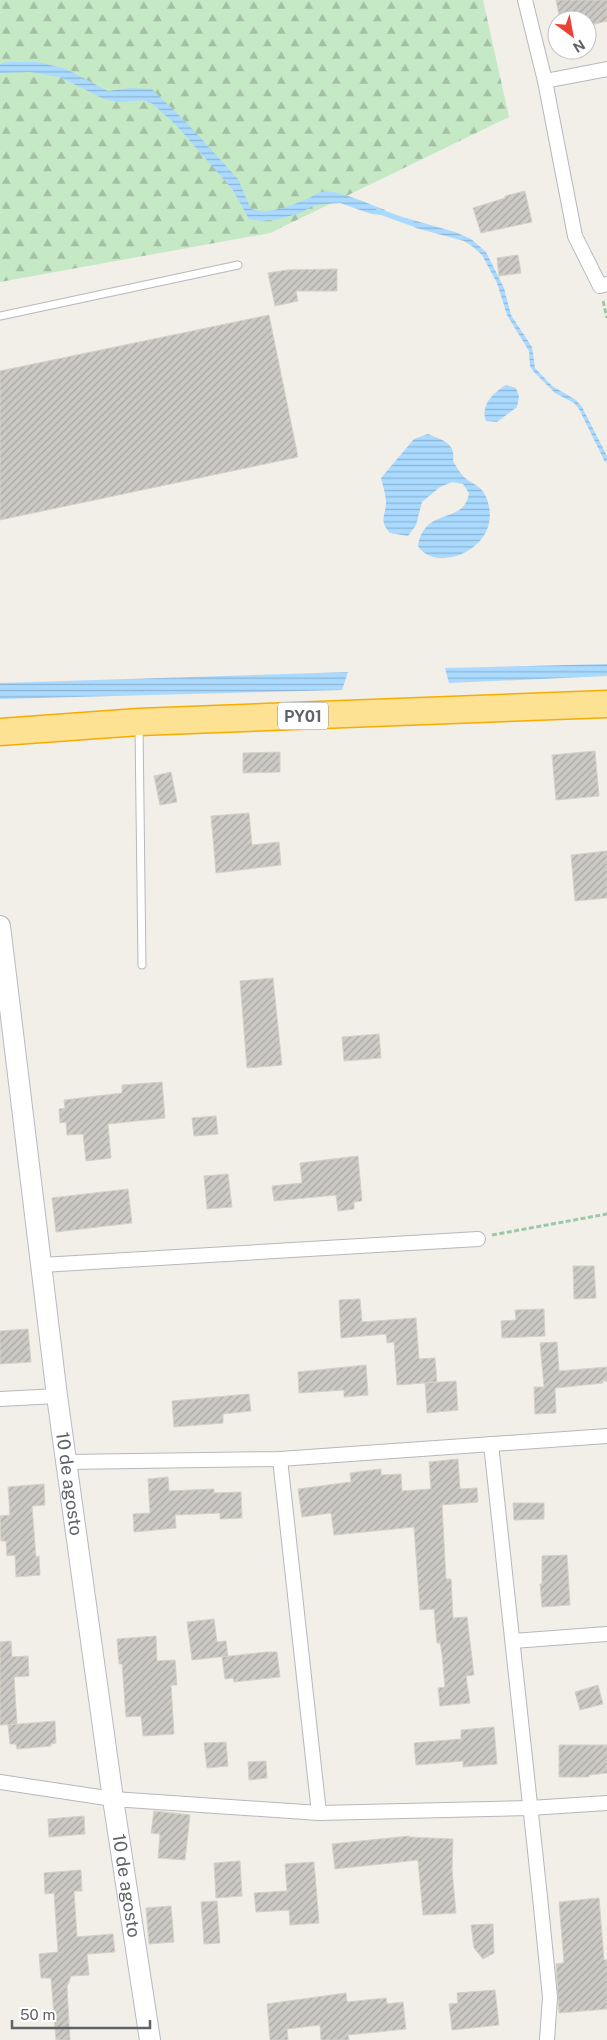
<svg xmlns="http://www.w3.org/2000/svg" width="607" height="2040" font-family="'Public Sans',sans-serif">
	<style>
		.forest { fill: url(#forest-firs) }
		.water { fill: url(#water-rules) }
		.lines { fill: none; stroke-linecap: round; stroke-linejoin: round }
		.stream { stroke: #aadaff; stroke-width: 5.5 }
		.building { fill: url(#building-hatch); stroke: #d6d1c6 }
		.lane-casing { stroke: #b5b8bc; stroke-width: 9 }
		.street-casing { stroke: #b5b8bc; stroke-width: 16 }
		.secondary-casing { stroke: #b6babf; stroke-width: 22 }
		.highway-casing { stroke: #f9ab00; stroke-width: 29 }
		.path { stroke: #9cc7a9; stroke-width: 3; stroke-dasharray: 5 2.5; stroke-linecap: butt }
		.lane { stroke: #fff; stroke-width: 7 }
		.street { stroke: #fff; stroke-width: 14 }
		.secondary { stroke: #fff; stroke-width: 20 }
		.highway { stroke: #fde293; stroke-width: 26 }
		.labels { text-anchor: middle; stroke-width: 5; stroke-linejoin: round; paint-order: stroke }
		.shield { fill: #fff; stroke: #8f9295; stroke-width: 1 }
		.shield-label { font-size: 16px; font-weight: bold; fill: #5f6368 }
		.street-label { font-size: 18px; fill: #5f6368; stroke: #fff }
	</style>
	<defs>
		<pattern id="forest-firs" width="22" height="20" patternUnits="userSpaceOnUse" patternTransform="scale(1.25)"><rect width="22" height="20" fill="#c5e8c5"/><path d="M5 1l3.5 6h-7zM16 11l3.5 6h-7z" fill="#a3c0a4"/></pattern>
		<pattern id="water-rules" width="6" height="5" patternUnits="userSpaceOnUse" patternTransform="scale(1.25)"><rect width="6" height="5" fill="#aadaff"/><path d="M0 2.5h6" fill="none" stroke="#8eb4d2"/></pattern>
		<pattern id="building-hatch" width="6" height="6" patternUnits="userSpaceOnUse" patternTransform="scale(1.25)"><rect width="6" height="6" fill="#cccac5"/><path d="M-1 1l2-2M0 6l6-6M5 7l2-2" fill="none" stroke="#a9a8a4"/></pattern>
	</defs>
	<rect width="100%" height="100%" fill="#f1efe8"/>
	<polygon class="forest" points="0,0 483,0 509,117 270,233 0,282"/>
	<g class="water">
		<path d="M7,62h31l28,7 42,22 24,-3 20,1 35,34 51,56 13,30c20,6 37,-3 56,-10 5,-2 9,-6 14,-7 17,-3 47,12 64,18l-2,5 -12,-1 -31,-11 -25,2 -15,8 -21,6 -17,2 -13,-2 -16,-29 -56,-64 -24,-22 -10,-4 -23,2 -16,-3 -44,-22 -30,-5 -30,1v-9z"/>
		<polygon points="406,218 455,232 471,239 486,252 504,288 511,315 532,347 535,368 552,386 576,400 582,407 607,456 607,461 605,462 579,409 574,403 555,393 533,371 530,366 529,351 507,315 497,283 482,255 473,247 464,241 416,228 404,222"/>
		<path d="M506,385l10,3 3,8 -2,11 -20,15 -11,-1c-6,-16 7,-28 20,-36z"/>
		<path d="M428,434c14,6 28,9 25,27 3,5 7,12 11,16 9,8 17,8 22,20 21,50 -49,79 -68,49 7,-41 46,-20 51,-53l-6,-9 -11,-2 -12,5 -18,15 -6,23 -8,11 -18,-3c-11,-13 -5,-15 -4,-30 0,-8 -3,-17 -5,-25l33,-39z"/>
		<polygon points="607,664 607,676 449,683 445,668"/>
		<polygon points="348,672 342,690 0,699 0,683"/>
	</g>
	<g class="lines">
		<polyline class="stream" points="378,211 411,223"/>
	</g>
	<g class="building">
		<polygon points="556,0 607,0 607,21 587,26 587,20 560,20"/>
		<polygon points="525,191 532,222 481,233 473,208 505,198 505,196"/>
		<polygon points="518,255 521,273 499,276 497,258"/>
		<polygon points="337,269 337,291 296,291 298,301 275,306 268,273 287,270"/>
		<polygon points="269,315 298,457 0,520 0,371"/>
		<polygon points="595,751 599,796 556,800 552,755"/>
		<polygon points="280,752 280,772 243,773 243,753"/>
		<polygon points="171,772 177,802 160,805 154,776"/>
		<polygon points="249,813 252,845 279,842 281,865 216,873 211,816"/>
		<polygon points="607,851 607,898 575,901 571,855"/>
		<polygon points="273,978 282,1065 247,1068 240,981"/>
		<polygon points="379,1034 381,1058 344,1061 342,1037"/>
		<polygon points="162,1082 165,1118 108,1124 111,1158 86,1161 83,1134 67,1135 66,1122 60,1123 59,1109 65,1108 64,1100 122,1093 122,1085"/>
		<polygon points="216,1116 218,1134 194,1136 192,1118"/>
		<polygon points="358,1156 362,1201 354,1202 354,1209 338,1211 336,1195 274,1201 272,1186 302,1183 300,1163"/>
		<polygon points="228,1174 232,1207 207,1209 204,1176"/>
		<polygon points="128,1189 132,1223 56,1232 52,1198"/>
		<polygon points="573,1266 594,1266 596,1298 574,1299"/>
		<polygon points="360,1299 362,1322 416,1318 419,1359 435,1358 437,1382 397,1385 394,1342 387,1343 386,1334 341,1338 339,1300"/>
		<polygon points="544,1309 545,1336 502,1338 501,1321 516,1320 515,1310"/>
		<polygon points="28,1329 31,1362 0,1364 0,1331"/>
		<polygon points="557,1342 559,1371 607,1367 607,1381 603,1381 603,1383 555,1388 556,1413 535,1414 534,1387 544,1387 540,1343"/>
		<polygon points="366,1365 368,1395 344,1397 344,1390 299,1393 298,1372"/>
		<polygon points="456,1381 458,1410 427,1413 425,1383"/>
		<polygon points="249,1394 251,1411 223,1414 223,1423 174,1427 172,1401"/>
		<polygon points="458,1459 460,1489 477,1488 478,1502 442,1505 446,1579 451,1579 453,1618 467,1617 474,1675 466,1676 470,1703 440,1706 438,1688 445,1687 442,1654 440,1643 437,1643 434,1609 420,1610 414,1527 334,1535 331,1513 302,1517 298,1489 351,1482 350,1473 381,1469 381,1475 401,1474 402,1491 431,1489 429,1462"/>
		<polygon points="168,1477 169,1491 214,1489 214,1493 241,1492 242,1518 220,1519 220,1513 175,1515 176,1528 134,1532 133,1514 150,1513 148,1479"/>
		<polygon points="44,1484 45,1505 32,1506 36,1557 39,1556 40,1575 16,1577 15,1555 7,1556 6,1541 1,1541 0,1516 10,1515 8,1487"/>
		<polygon points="513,1503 544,1503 544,1519 514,1520"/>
		<polygon points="567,1555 570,1605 542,1607 540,1584 542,1584 542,1556"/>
		<polygon points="214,1619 217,1642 226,1641 228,1656 192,1660 187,1622"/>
		<polygon points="156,1636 157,1661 175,1660 177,1685 171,1685 174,1734 143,1736 141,1716 126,1717 122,1664 119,1664 117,1639"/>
		<polygon points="11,1641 12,1657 28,1656 29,1676 14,1677 17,1724 0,1725 0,1642"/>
		<polygon points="266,1652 277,1652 280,1677 234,1682 233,1678 225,1679 222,1657"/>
		<polygon points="598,1685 603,1704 580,1710 575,1692"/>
		<polygon points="55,1721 56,1743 51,1744 51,1746 17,1749 16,1744 10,1744 8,1725"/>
		<polygon points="494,1727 497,1764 463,1767 463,1761 416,1765 414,1743 461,1739 461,1730"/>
		<polygon points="226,1742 228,1766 207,1768 204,1743"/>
		<polygon points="559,1745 607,1745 607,1773 589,1775 589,1777 559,1777"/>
		<polygon points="266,1761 267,1778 249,1780 248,1762"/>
		<polygon points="154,1811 190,1815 185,1860 158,1858 160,1834 151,1833"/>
		<polygon points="84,1816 85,1834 49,1837 48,1819"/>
		<polygon points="409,1836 409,1837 453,1839 452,1870 456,1913 423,1915 418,1860 335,1869 332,1844"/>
		<polygon points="240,1861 242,1896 216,1898 214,1863"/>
		<polygon points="314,1862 319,1923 290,1925 289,1910 256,1912 254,1893 287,1891 285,1864"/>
		<polygon points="81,1870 82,1891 74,1891 77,1937 113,1934 115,1952 87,1954 89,1975 71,1976 67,1987 70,2040 56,2040 51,1978 41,1978 39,1954 58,1952 54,1893 45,1894 44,1873"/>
		<polygon points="599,1898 604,1960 607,1960 607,2009 559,2013 556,1964 564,1963 559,1902"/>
		<polygon points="217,1901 220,1943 204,1944 201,1902"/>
		<polygon points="171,1906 174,1942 149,1944 146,1908"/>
		<polygon points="493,1924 494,1953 483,1959 474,1948 471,1925"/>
		<polygon points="495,1990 499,2025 452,2030 449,2004 458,2003 457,1993"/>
		<polygon points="346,1993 347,2002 386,1998 387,2004 403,2002 406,2029 348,2035 349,2040 321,2040 320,2025 287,2029 288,2040 270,2040 267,2004"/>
	</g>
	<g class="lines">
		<defs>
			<g id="lane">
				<polyline points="0,316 238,265"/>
				<polyline points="139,727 142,965"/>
			</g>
			<g id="street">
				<polyline points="525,0 545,81 575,236 600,286 607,284"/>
				<polyline points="545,81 607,69"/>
				<polyline points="42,1265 478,1239"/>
				<polyline points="0,1399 57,1396"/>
				<polyline points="491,1444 540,1897 550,1997 547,2040"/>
				<polyline points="280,1459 319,1813"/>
				<polyline points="66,1462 280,1459 607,1436"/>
				<polyline points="513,1641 607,1634"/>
				<polyline points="0,1782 113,1799 319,1813 530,1808 607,1803"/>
			</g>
			<g id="secondary">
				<path id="s1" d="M0,926l57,470 56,403 37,241"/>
			</g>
			<polyline id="highway" points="0,732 139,722 607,704"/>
		</defs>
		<use href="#lane" class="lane-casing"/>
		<use href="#street" class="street-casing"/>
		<use href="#secondary" class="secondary-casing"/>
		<use href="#highway" class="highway-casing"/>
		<g class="path">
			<polyline points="603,301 607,318"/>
			<polyline points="492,1235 607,1214"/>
		</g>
		<use href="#lane" class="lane"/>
		<use href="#street" class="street"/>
		<use href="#secondary" class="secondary"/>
		<use href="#highway" class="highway"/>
	</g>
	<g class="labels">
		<rect class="shield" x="278" y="702.5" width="50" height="27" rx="4"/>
		<g class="shield-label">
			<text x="303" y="722">PY01</text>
		</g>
		<g class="street-label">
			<text dy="6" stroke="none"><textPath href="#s1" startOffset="562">10 de agosto</textPath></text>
			<text dy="6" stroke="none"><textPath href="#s1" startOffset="968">10 de agosto</textPath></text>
		</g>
	</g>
	<g transform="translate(572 35) rotate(148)"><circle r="24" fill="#ffffff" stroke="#bfc1c3"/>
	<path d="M0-4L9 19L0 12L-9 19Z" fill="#ea4335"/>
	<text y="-8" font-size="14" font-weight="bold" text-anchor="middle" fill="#5f6368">N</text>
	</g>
	<path d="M12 2020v8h138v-8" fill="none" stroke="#5f6368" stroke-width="2.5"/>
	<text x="20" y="2020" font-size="15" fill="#5f6368" stroke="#ffffff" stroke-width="4" paint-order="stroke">50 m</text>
</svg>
